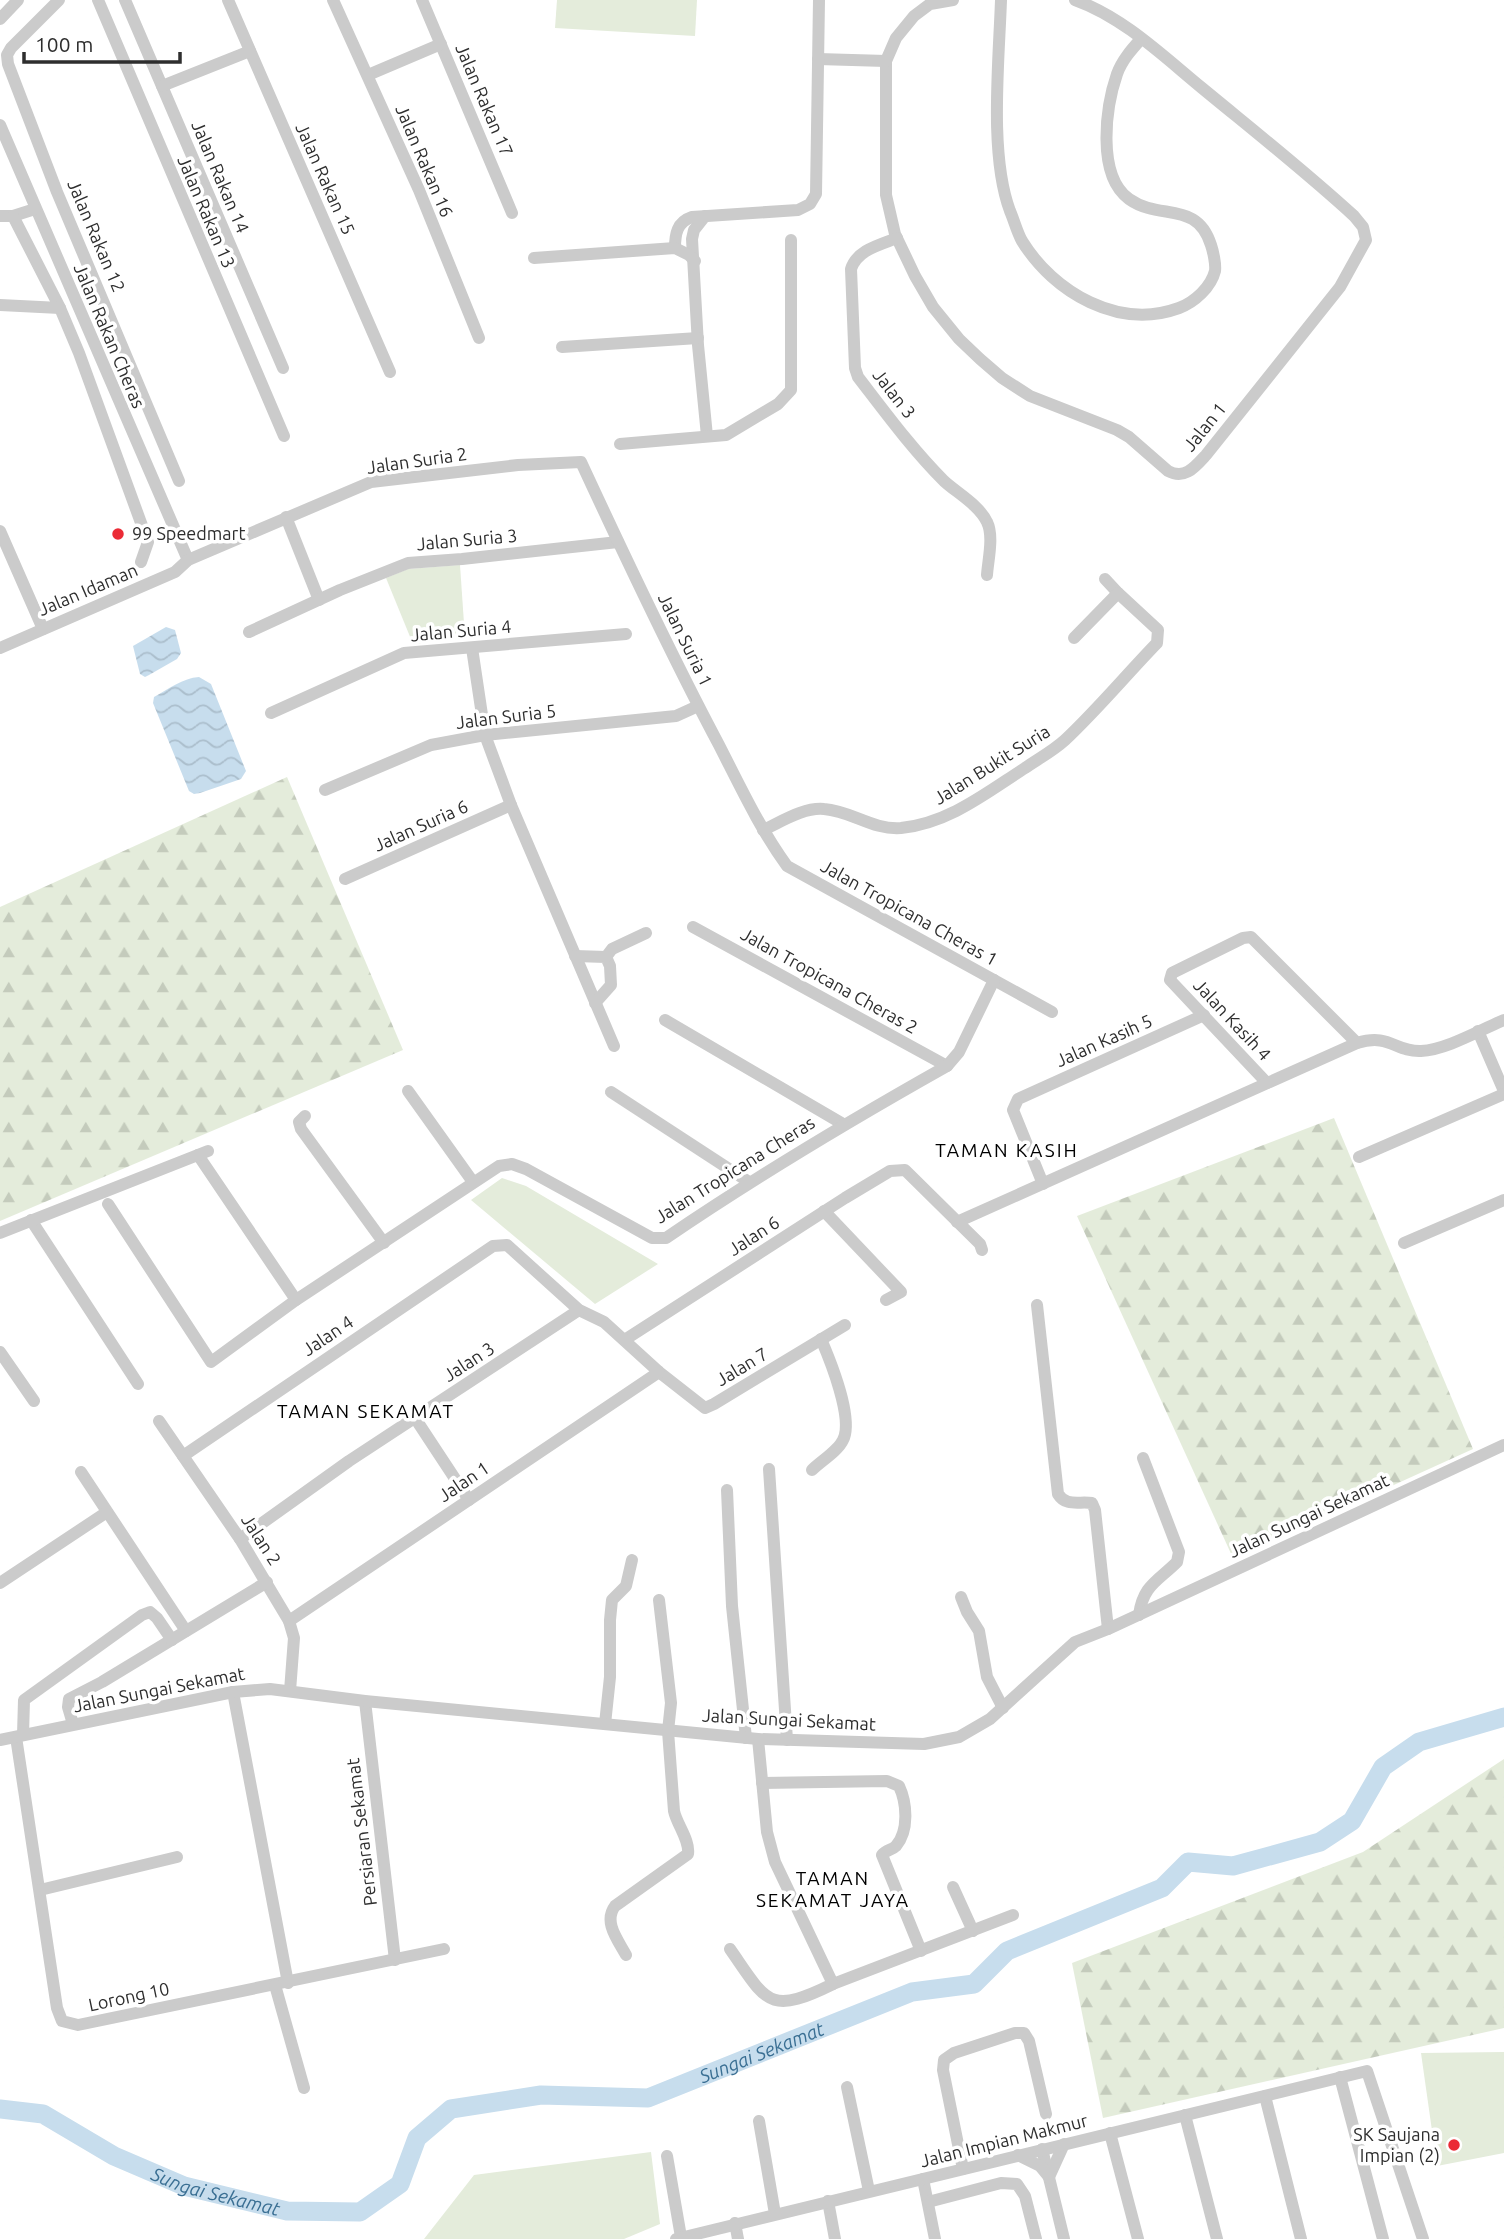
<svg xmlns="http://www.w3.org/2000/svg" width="1504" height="2239" font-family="Ubuntu,sans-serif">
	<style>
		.green { fill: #e4ecdb }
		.forest { fill: url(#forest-firs) }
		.water { fill: url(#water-waves) }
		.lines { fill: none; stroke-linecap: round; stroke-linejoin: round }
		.river { stroke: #c7dded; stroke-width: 19 }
		.street { stroke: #cbcbcb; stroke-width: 12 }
		.poi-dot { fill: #eb2b36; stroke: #fff; stroke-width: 2.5 }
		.labels { text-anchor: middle; stroke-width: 7; stroke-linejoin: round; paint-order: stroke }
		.street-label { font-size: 18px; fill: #2e2e2e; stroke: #fff }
		.poi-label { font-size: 18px; fill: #2e2e2e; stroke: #fff; text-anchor: start }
		.neighbourhood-label { font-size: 19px; letter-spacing: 2px; fill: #000; stroke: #fff }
		.water-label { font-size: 19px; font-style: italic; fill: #3a6f93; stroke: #fff }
	</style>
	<defs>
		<pattern id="forest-firs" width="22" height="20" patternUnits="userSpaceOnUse" patternTransform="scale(1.75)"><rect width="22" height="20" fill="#e4ecdb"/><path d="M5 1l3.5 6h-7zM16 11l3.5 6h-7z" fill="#c4cbbc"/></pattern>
		<pattern id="water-waves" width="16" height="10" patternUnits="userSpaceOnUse" patternTransform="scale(1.75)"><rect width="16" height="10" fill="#c7dded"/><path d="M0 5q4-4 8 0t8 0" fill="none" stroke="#abbecc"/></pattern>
	</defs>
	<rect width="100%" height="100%" fill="#fff"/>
	<g class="green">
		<polygon points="557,0 697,0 695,36 555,28"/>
		<polygon points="460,565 465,638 413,644 386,578 408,569"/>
		<polygon points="502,1178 526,1186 658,1264 595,1304 471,1200"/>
		<polygon points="1504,2052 1504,2153 1437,2166 1421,2053"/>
		<polygon points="651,2152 660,2224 624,2239 424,2239 474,2175"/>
	</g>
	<g class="forest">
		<polygon points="287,777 403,1050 0,1221 0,907"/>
		<polygon points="1334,1118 1473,1449 1233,1558 1077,1216"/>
		<polygon points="1504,1759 1504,2028 1103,2118 1072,1963 1363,1852"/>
	</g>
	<g class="water">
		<polygon points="166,627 175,630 181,653 177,659 149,675 145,677 140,674 133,646"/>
		<path d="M199,677l12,7 35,87 -5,8 -41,14 -6,1 -5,-3 -36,-88 1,-6c14,-8 29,-19 45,-20z"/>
	</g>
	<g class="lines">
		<path class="river" id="s1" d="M0,2109l43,5 71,42 70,30 103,25 73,1 40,-28 17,-46 34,-29 90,-14 107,3 264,-106 62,-8 33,-33 155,-63 26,-26 45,4 87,-24 32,-21 31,-54 36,-25 85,-25"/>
		<g class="street">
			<polyline points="59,0 11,48 7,55 8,64 57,192 179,481"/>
			<polyline points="98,0 284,436"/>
			<polyline points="125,0 283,368"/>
			<polyline points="228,0 390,372"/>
			<polyline points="333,0 419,190 479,338"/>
			<polyline points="422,0 512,213"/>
			<path d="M953,0l-23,4 -16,12 -18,22 -10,23v134l9,39 20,42 18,31 26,32 21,20 22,19 28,18 87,34 12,7 39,34c17,9 27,-4 38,-16l134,-168 26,-47 -3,-13 -9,-11c-49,-45 -101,-86 -152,-128 -39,-32 -79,-71 -127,-88"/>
			<path d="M1001,0c-2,61 -12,155 9,211 4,9 7,21 12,30 32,52 97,89 157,67 16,-6 32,-21 36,-37 1,-7 -2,-20 -4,-26 -14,-45 -51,-24 -82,-46 -33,-24 -23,-93 -12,-125 5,-14 15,-25 24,-35"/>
			<polyline points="0,19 18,0"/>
			<polyline points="818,59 886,61"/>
			<polyline points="368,75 441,44"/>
			<polyline points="162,86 250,51"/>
			<polyline points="0,125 188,560"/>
			<polyline points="0,216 13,216 35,209"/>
			<polyline points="13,216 60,308 79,353 148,542 141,562"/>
			<polyline points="705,216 694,230 692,239 698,345 707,436"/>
			<path d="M897,238c-18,7 -40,12 -46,31l4,99 3,9c27,35 54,72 86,104 13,12 35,24 43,41 7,14 1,38 0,53"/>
			<path d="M675,248c0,-14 2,-26 17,-31l106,-7 12,-6 6,-10 3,-194"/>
			<polyline points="534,258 675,248 689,255 695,261"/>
			<polyline points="0,305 60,308"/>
			<polyline points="562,347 698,338"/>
			<polyline points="620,444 726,435 778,404 791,390 791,240"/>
			<polyline points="286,517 319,600"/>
			<polyline points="0,531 43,629"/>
			<polyline points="1105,579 1118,593"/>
			<polyline points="249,632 340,590 408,563 462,559 618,542"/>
			<path d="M0,648l175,-76 13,-12 183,-78 147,-17 63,-3c44,95 89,191 138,283 21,41 41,84 68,121l265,146"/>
			<polyline points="472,648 485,735 511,805 614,1046"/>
			<polyline points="271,713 404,653 626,634"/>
			<polyline points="325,790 431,745 485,735 676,716 698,706"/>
			<path d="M763,830c18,-8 41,-23 61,-21 28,2 48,21 77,19 48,-5 85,-35 124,-60 13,-9 28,-17 40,-28 32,-30 61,-65 92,-97l1,-13 -40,-37 -44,45"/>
			<polyline points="345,879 511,805"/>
			<polyline points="693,927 947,1066"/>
			<polyline points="575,956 606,957 610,966 611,985 595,1003"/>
			<polyline points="606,957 612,949 646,933"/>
			<polyline points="665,1020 843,1124"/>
			<polyline points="1478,1031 1504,1091"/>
			<polyline points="1267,1083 1170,980 1172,973 1243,938 1251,937 1357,1043"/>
			<polyline points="408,1091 473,1182"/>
			<polyline points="611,1092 749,1182"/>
			<polyline points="305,1116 299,1122 301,1129 384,1243"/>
			<polyline points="198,1155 296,1300"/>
			<polyline points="1359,1157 1504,1094"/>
			<polyline points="1043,1184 1013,1110 1018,1099 1204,1015"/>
			<path d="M108,1204l103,158 85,-62 203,-134 13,-2 14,5 126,69h14c91,-62 185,-118 281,-172l12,-14 35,-72"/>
			<polyline points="824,1211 901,1292 886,1300"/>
			<polyline points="31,1220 138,1384"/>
			<path d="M957,1222l400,-179c33,-10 38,9 64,8 25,-1 59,-21 83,-31"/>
			<polyline points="0,1233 208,1151"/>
			<polyline points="1404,1243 1504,1200"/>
			<path d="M1037,1305l21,189c8,13 21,7 34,9l3,7 13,119"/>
			<polyline points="626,1339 845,1198 890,1171 905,1170 980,1244 982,1250"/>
			<polyline points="0,1352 34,1401"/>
			<polyline points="415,1418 469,1500"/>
			<polyline points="159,1421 240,1539 289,1621 294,1638 290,1691"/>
			<polyline points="183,1456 493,1246 507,1245 579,1310 604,1322 659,1372 705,1408 714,1404 845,1325"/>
			<polyline points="769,1469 787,1740"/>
			<path d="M812,1470c9,-9 26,-19 31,-30 11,-21 -13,-80 -22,-101"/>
			<polyline points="81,1472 186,1631"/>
			<polyline points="727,1490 732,1606 746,1738"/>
			<polyline points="240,1539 349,1461 579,1310"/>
			<polyline points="0,1583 107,1512"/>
			<polyline points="961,1597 967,1612 979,1631 987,1677 1003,1708"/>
			<path d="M1139,1615c4,-30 19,-34 38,-53l2,-10 -36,-94"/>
			<polyline points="289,1621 659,1372"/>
			<polyline points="233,1692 288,1983"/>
			<polyline points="365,1701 395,1960"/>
			<polyline points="73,1724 68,1707 69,1699 102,1682 267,1582"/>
			<polyline points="605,1724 610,1677 610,1620 612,1600 626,1586 632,1560"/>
			<polyline points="23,1735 24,1700 142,1615 150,1612 157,1618 172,1640"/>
			<polyline points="16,1737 57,2008 62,2021 78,2025 444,1949"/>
			<polyline points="758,1739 767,1832 775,1862 833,1984 1013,1915"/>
			<polyline points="0,1740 233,1692 270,1689 365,1701 758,1739 924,1744 959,1737 990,1719 1075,1642 1108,1629 1504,1445"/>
			<path d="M762,1783l125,-2 12,5c8,17 10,45 -3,60 -4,4 -10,4 -14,9l39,96"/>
			<polyline points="953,1887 973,1931"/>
			<polyline points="40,1890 177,1857"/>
			<path d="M730,1949c37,53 38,67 103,35"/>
			<path d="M626,1955c-8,-15 -23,-33 -11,-49l73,-52c2,-14 -11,-29 -14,-43l-6,-80 3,-28 -12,-103"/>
			<polyline points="275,1985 304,2088"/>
			<polyline points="1340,2077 1383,2239"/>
			<polyline points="847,2087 869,2191"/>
			<polyline points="1265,2096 1301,2239"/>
			<polyline points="1185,2115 1217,2239"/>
			<polyline points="759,2121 775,2214"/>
			<polyline points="1110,2133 1138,2239"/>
			<polyline points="1042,2149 1064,2239"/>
			<polyline points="1018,2155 1040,2166 1049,2177 1064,2144"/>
			<polyline points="667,2156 681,2237"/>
			<polyline points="963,2169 943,2070 944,2060 954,2053 1015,2033 1024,2033 1029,2041 1046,2114"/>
			<polyline points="923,2179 935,2239"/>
			<polyline points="828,2201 835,2239"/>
			<polyline points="928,2202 1001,2183 1017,2184 1025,2196 1036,2239"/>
			<polyline points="735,2223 738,2239"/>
			<polyline points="676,2239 1367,2071 1423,2239"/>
		</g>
	</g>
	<g class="poi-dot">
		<circle cx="118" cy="534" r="7"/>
		<circle cx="1454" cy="2145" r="7"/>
	</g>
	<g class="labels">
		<g class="street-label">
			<text transform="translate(484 100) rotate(67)" y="6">Jalan Rakan 17</text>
			<text transform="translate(424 161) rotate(67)" y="6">Jalan Rakan 16</text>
			<text transform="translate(220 177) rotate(67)" y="6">Jalan Rakan 14</text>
			<text transform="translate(325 179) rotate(66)" y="6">Jalan Rakan 15</text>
			<text transform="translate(206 212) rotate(67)" y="6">Jalan Rakan 13</text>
			<text transform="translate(96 236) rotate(67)" y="6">Jalan Rakan 12</text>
			<text transform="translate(109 336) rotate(67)" y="6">Jalan Rakan Cheras</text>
			<text transform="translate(894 394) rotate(52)" y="6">Jalan 3</text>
			<text transform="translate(1205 427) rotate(-51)" y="6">Jalan 1</text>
			<text transform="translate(417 461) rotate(-8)" y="6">Jalan Suria 2</text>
			<text transform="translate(467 540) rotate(-5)" y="6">Jalan Suria 3</text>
			<text transform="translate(88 590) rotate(-23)" y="6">Jalan Idaman</text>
			<text transform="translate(461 631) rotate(-5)" y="6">Jalan Suria 4</text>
			<text transform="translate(685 640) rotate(64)" y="6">Jalan Suria 1</text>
			<text transform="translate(506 717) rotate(-7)" y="6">Jalan Suria 5</text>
			<text transform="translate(992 765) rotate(-32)" y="6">Jalan Bukit Suria</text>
			<text transform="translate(421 826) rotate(-24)" y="6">Jalan Suria 6</text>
			<text transform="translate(909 913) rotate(29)" y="6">Jalan Tropicana Cheras 1</text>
			<text transform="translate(829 981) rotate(29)" y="6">Jalan Tropicana Cheras 2</text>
			<text transform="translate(1232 1020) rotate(47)" y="6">Jalan Kasih 4</text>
			<text transform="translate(1104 1041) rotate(-24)" y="6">Jalan Kasih 5</text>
			<text transform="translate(735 1170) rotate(-32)" y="6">Jalan Tropicana Cheras</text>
			<text transform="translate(754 1236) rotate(-33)" y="6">Jalan 6</text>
			<text transform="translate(328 1336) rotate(-34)" y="6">Jalan 4</text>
			<text transform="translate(469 1362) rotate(-33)" y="6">Jalan 3</text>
			<text transform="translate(742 1367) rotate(-31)" y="6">Jalan 7</text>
			<text transform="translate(464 1482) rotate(-34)" y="6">Jalan 1</text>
			<text transform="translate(1309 1516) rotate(-25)" y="6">Jalan Sungai Sekamat</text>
			<text transform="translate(261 1540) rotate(57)" y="6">Jalan 2</text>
			<text transform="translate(159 1690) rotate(-11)" y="6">Jalan Sungai Sekamat</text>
			<text transform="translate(789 1720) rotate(3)" y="6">Jalan Sungai Sekamat</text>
			<text transform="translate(362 1832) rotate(-97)" y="6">Persiaran Sekamat</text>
			<text transform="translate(129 1997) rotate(-12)" y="6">Lorong 10</text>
			<text transform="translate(1004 2141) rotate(-14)" y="6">Jalan Impian Makmur</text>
		</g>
		<g class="poi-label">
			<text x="132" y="540">99 Speedmart</text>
			<text x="1440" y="2141" text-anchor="end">SK Saujana<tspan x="1440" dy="21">Impian (2)</tspan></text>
		</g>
		<g class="neighbourhood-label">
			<text x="1007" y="1157">TAMAN KASIH</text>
			<text x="366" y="1418">TAMAN SEKAMAT</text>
			<text x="833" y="1885">TAMAN<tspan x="833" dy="22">SEKAMAT JAYA</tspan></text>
		</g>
		<g class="water-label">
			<text dy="7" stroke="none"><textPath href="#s1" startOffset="844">Sungai Sekamat</textPath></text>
			<text dy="7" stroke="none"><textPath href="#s1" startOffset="234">Sungai Sekamat</textPath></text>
		</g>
	</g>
	<path d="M24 52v10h156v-10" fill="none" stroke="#2e2e2e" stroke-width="3.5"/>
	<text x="35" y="52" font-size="21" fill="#2e2e2e" stroke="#ffffff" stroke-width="5" paint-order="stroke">100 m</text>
</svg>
